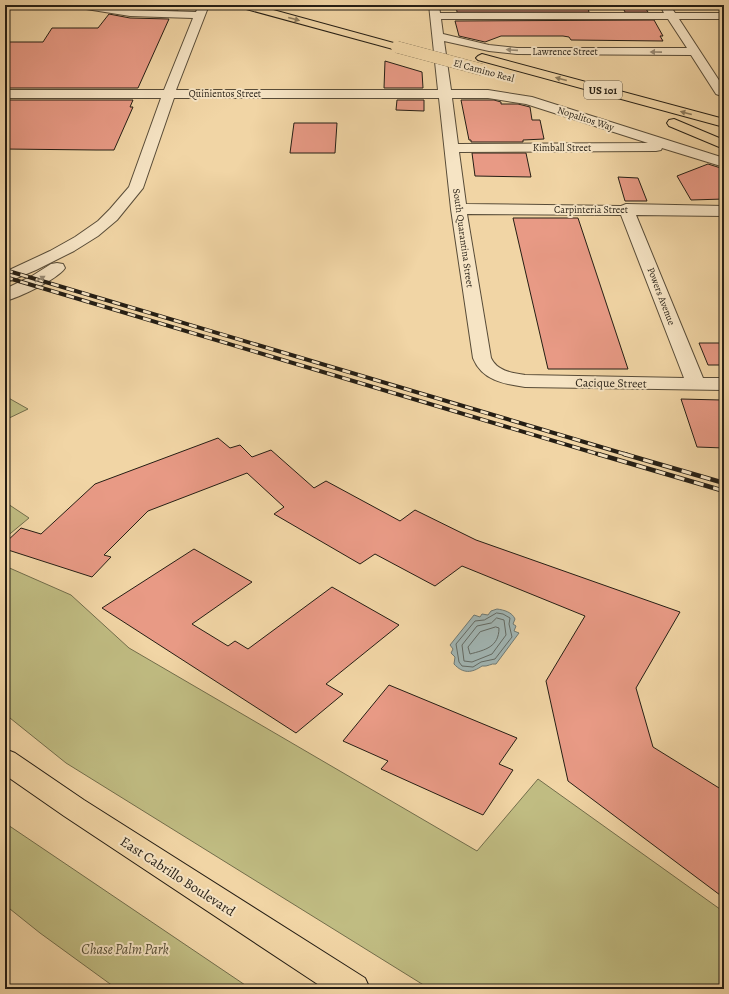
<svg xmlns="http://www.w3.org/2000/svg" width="729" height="994" font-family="Alegreya,serif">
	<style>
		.green { fill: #c0bc82; stroke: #726d4b }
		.water { fill: #a1b5b3; stroke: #6f7973 }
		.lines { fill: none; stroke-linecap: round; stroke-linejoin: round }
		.shore { stroke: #636a64; stroke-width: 1 }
		.building { fill: #e89a85; stroke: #251e14 }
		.minor-casing { stroke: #584c38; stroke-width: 2 }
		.major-casing { stroke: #251e14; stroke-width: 2 }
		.highway-casing { stroke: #251e14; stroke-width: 2 }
		.minor { fill: #f6e4c4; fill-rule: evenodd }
		.major { fill: #f1d5a5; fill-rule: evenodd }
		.highway { fill: #f1d5a5; fill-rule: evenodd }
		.rail-far1-casing { stroke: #251e14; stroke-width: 4 }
		.rail-casing { stroke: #251e14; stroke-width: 4.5 }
		.rail-far1 { stroke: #f6e4c4; stroke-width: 2.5; stroke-dasharray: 8; stroke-linecap: butt }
		.rail { stroke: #f6e4c4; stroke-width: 3; stroke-dasharray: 10; stroke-linecap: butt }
		.highway-bridge-casing { stroke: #251e14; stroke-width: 12; stroke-linecap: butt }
		.highway-bridge { stroke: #f1d5a5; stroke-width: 12 }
		.oneway { fill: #8b7a5c }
		.oneway2 { fill: #988b75 }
		.labels { text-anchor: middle; stroke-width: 4; stroke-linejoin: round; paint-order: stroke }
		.far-street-label { font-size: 10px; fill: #251e14; stroke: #f6e4c4 }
		.shield { fill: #f6e4c4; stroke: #645949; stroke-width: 1 }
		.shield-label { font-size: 11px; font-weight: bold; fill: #251e14 }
		.street-label { font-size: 12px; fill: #251e14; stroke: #f6e4c4 }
		.near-street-label { font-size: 14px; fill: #251e14; stroke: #f6e4c4 }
		.near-park-label { font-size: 14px; font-style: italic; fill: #544d35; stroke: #f6e4c4 }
	</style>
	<rect width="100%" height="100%" fill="#f1d5a5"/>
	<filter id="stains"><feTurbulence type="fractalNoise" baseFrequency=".005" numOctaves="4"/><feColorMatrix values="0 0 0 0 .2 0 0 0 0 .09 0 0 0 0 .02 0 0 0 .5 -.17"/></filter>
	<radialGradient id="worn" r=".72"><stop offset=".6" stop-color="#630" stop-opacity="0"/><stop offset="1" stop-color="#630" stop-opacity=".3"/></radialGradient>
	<g class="green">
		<polygon points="5,396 28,409 5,420"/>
		<polygon points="5,502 29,518 5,538"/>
		<polygon points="5,566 71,595 129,648 477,851 538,779 724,912 724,989 430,989 66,763 5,714"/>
		<polygon points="5,823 251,989 117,989 40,933 5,905"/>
	</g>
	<path class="water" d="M497,609c7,1 15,3 18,10l-2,5 3,2 -2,5 5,2 -23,31c-5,-1 -8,3 -14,2 -10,7 -19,8 -28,-2l1,-7 -4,-4 2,-4 -3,-4 24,-30 6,2 2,-3 6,1 3,-4z"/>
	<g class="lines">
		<g class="shore">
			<polygon points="497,613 503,614 510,618 509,624 512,637 495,659 481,662 473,667 462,666 459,662 456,644 475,621 484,620"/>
			<polygon points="497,618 504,620 506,635 492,654 472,662 464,661 462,645 477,626 491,623"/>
			<path d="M496,627l3,1c0,19 -14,22 -29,26l-2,-7 12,-15z"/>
		</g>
	</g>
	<g class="building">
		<polygon points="122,5 185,5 178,10 120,7"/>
		<polygon points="456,5 587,5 589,12 457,12"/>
		<polygon points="622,6 644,6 648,12 625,12"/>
		<polygon points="109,14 130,18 169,19 138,88 5,88 5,42 43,42 52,28 98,28"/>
		<polygon points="654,20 663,36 660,36 663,41 571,40 569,37 563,36 501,36 485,42 459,36 455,21"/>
		<polygon points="385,61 422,72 423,88 384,88"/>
		<polygon points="5,100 133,100 130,107 133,107 114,150 96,150 5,149"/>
		<polygon points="397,100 424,100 424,111 396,110"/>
		<polygon points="461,100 494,100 501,102 501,104 518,104 530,107 532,120 540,120 544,139 523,140 523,142 471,142 471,140 469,140"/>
		<polygon points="294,123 337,123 335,153 290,153"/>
		<polygon points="472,153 526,153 531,177 475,176"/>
		<polygon points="708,164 724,169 724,199 691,200 677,176"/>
		<polygon points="618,177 638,178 647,201 625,201"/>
		<polygon points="513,218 578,218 628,369 548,369"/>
		<polygon points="699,343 724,343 724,365 708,365"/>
		<polygon points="681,399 721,400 724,408 724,448 697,447"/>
		<polygon points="218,438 230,448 240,445 252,457 271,450 314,488 326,481 400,521 415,510 476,540 680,612 636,688 653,747 724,791 724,898 568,781 546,681 585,616 462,566 435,586 375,554 360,564 274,514 284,507 247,473 148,511 104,555 111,557 92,577 5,549 5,543 21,528 41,534 95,484"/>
		<polygon points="194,549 252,582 192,624 228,646 235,641 248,649 332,587 399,625 326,684 343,694 296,733 102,608"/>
		<polygon points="389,685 517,738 499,764 513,770 483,815 381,769 388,761 343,741"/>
	</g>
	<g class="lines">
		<defs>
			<g id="minor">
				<path d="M75,5h25l30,5 66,2 3,-7h10l-33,85h262l-9,-85h10l1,8h224l-3,-6 1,-2h8l5,8h49v6h-45l45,69v9l-8,-3 -25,-39 -174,-1 -28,-3 -45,-10 7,49h37l44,7 192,61v9l-62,-19 -1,2 -5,1 -197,1 7,52 155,2 5,-2 98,2v10l-88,-1 67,163h21v12l-199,-3c-22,-3 -43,-7 -52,-29l-22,-149 -12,-111h-265l-31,90 -26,32 -19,16 -24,15 -38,19 -31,13v-11l45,-21 25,-14 23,-16 12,-12 19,-22 32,-89h-156v-8h159l29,-72 -63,-2 -50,-8zM441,19h227l19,29h-170l-28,-3 -46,-11zM452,98h36l38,6 122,39 -190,1zM467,214l154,1 63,163 -159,-3c-13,-2 -28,-4 -34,-17z"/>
				<path d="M57,263l6,1 2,4c-7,11 -47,30 -60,33v-12l27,-13 19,-12z"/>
			</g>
			<polygon id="major" points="5,749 15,753 84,800 365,978 370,989 325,989 64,816 5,775"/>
			<g id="highway">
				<polygon points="238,5 255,5 401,45 403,47 401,49 393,49 239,7"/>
				<polygon points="482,54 724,119 724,127 478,60 476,58 478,56"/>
				<polygon points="674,119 724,140 724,149 669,126 667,123 669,120"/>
			</g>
		</defs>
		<use href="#minor" class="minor-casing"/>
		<use href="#major" class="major-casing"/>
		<use href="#highway" class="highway-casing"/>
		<use href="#minor" class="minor"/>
		<use href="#major" class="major"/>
		<use href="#highway" class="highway"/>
		<defs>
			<g id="rail-far1">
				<polyline points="5,270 628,455"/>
				<polyline points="5,277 601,455"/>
			</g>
			<g id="rail">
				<polyline points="598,454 724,491"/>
				<polyline points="624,454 724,483"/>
			</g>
		</defs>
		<use href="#rail-far1" class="rail-far1-casing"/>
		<use href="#rail" class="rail-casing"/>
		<use href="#rail-far1" class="rail-far1"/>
		<use href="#rail" class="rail"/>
		<defs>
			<polyline id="highway-bridge" points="397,47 483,70"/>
		</defs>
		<use href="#highway-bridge" class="highway-bridge-casing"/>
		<use href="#highway-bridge" class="highway-bridge"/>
	</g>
	<defs><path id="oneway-solid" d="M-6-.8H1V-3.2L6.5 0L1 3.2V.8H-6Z"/></defs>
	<g class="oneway">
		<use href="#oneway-solid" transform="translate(294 19) rotate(15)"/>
		<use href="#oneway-solid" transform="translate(561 79) rotate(-165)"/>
		<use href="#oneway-solid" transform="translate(686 113) rotate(-165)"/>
	</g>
	<g class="oneway2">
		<use href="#oneway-solid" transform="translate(512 50) rotate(-176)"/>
		<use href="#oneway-solid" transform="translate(656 52) rotate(-179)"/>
		<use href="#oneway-solid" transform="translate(40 279) rotate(-30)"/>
	</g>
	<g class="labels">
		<g class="far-street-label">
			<text x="565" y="55">Lawrence Street</text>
			<text transform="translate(484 70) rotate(15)" y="4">El Camino Real</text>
			<text x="225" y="97">Quinientos Street</text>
			<text transform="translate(586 118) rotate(18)" y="4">Nopalitos Way</text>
			<text x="562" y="151">Kimball Street</text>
			<text x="591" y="213">Carpinteria Street</text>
			<text transform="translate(464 238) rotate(82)" y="4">South Quarantina Street</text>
			<text transform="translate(662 296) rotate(69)" y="4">Powers Avenue</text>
		</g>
		<rect class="shield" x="584" y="81" width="38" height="18" rx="3"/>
		<g class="shield-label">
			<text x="603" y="94">US 101</text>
		</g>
		<g class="street-label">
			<text transform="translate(611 383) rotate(1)" y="4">Cacique Street</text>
		</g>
		<g class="near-street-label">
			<text transform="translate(178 876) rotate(33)" y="5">East Cabrillo Boulevard</text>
		</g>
		<g class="near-park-label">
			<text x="125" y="954">Chase Palm Park</text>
		</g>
	</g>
	<rect width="729" height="994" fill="none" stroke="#f1d5a5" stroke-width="20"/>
	<rect x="6" y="6" width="717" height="982" fill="none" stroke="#251e14" stroke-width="2"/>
	<rect x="10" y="10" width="709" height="974" fill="none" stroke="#251e14"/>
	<rect width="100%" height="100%" filter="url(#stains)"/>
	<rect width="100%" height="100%" fill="url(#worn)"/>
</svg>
